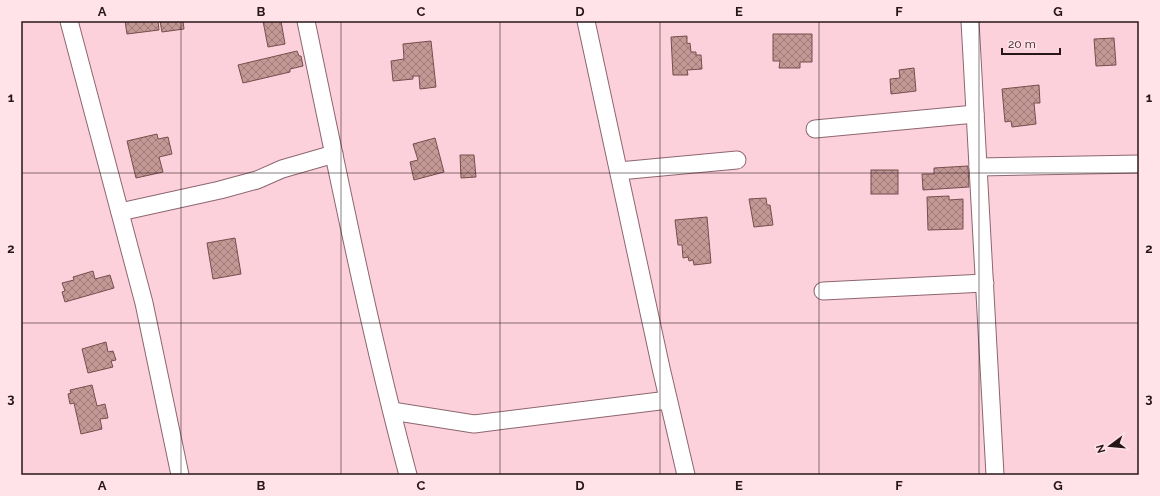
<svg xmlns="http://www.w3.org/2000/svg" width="1160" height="496" font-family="Raleway,sans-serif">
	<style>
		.building { fill: url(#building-cross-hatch); stroke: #754f4d }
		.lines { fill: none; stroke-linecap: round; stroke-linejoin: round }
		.minor-casing { stroke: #8d6670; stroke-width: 19 }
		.minor { stroke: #fff; stroke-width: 17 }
		.grid { fill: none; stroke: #26161a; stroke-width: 1; stroke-opacity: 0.55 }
		.neatline { fill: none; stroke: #26161a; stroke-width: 1.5 }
		.grid-label { font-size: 13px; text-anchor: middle; font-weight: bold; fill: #26161a }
	</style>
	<defs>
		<pattern id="building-cross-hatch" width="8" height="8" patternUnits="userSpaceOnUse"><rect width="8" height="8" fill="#c39895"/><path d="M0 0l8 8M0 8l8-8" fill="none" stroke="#9e7b79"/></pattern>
	</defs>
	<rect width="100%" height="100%" fill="#fdd1db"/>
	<g class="building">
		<polygon points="125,21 158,21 159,30 127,34"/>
		<polygon points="160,21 183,21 184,29 162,32"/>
		<polygon points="263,21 281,21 285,44 268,47"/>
		<polygon points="773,34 812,34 812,62 800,62 800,68 779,68 780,61 773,61"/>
		<polygon points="687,36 687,44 690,43 691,52 696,52 696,55 701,55 702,69 687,70 688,75 673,75 671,37"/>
		<polygon points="1114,38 1116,65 1096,66 1094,39"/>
		<polygon points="431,41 436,87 420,89 419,76 413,76 413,79 393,81 391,61 404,59 403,44"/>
		<polygon points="297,51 299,56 301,56 303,66 290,69 290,72 243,83 238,65"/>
		<polygon points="914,68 916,91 891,94 890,79 900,78 899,70"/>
		<polygon points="1039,85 1040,103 1034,103 1036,124 1012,127 1011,121 1005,122 1002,89"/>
		<polygon points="157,134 158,139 168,137 172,154 159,157 163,172 136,178 127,141"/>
		<polygon points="435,138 444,172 414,180 410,162 418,160 413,144"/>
		<polygon points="460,155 474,155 476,177 461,178"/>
		<polygon points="968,166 969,187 923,190 922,174 934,174 934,168"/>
		<rect x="871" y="170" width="27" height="24"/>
		<polygon points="949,196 949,200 963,199 963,229 928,230 927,197"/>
		<polygon points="766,198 767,205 770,205 773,225 754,227 749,199"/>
		<polygon points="707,217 711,263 694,265 693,260 689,261 688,257 683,258 682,245 678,245 675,220"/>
		<polygon points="235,238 241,274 213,279 207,243"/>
		<polygon points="93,271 95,279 110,275 114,288 65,302 62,292 65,291 62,283 74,280 73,277"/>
		<polygon points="106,342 108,352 113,351 116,360 111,361 113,367 88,373 82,349"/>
		<polygon points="92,385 97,406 105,404 108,418 100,419 102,429 81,434 74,403 70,404 68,394 71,393 70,390"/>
	</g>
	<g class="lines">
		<defs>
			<g id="minor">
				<polyline points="69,21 144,303 180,475"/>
				<path d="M306,21c32,152 62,304 102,454"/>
				<polyline points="586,21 661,368 686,475"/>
				<polyline points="970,21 995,475"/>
				<polyline points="815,129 975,114"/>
				<polyline points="978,167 1139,164"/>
				<polyline points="619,171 737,160"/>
				<polyline points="120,212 220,190 257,180 282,169 334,154"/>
				<polyline points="823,291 985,283"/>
				<polyline points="392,411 474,424 668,400"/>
			</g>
		</defs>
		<use href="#minor" class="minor-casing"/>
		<use href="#minor" class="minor"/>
	</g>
	<path class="grid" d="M181,21v454M341,21v454M500,21v454M660,21v454M819,21v454M979,21v454M21,173h1118M21,323h1118"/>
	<rect width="1160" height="496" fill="none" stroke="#ffe3e9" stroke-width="44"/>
	<g transform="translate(1110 446) rotate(254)" stroke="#ffe3e9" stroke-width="3" paint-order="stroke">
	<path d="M0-3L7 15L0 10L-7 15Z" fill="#26161a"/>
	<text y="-6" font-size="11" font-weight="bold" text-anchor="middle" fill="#26161a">N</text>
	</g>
	<path d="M1002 48v6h58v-6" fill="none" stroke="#26161a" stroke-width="2"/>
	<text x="1008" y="48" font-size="12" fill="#26161a" stroke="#ffe3e9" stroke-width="3" paint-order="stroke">20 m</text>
	<rect x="22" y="22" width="1116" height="452" class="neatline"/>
	<g class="grid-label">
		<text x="102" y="16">A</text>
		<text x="261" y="16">B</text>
		<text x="421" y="16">C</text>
		<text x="580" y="16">D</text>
		<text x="739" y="16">E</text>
		<text x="899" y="16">F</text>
		<text x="1058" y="16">G</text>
		<text x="11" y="102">1</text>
		<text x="1149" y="102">1</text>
		<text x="11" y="253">2</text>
		<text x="1149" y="253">2</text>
		<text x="11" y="403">3</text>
		<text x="1149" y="403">3</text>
		<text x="102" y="490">A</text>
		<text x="261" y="490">B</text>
		<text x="421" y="490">C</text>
		<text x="580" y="490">D</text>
		<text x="739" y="490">E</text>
		<text x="899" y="490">F</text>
		<text x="1058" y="490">G</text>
	</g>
</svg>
